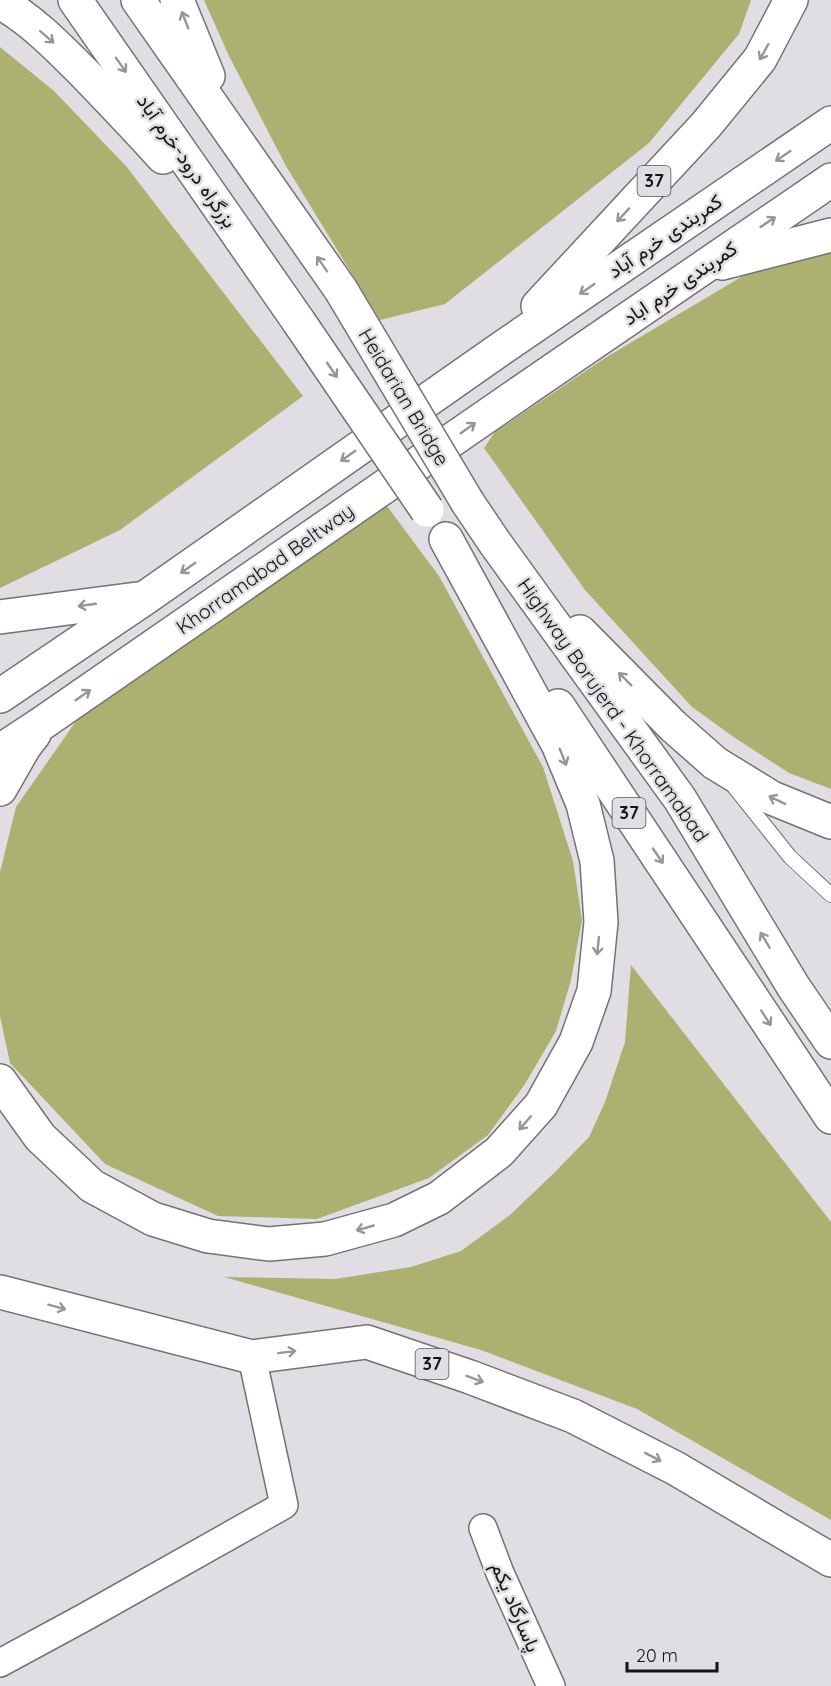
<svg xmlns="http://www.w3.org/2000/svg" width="831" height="1686" font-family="Quicksand,Vazirmatn,sans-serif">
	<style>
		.forest { fill: #acb171 }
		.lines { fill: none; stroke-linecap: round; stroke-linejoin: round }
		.service-casing { stroke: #747276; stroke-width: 16 }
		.minor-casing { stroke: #747276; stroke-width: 30 }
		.trunk-casing { stroke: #747276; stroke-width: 36 }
		.service { stroke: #fff; stroke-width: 14 }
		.minor { stroke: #fff; stroke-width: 27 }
		.trunk { stroke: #fff; stroke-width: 33 }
		.trunk-bridge-casing { stroke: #747276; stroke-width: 36; stroke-linecap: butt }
		.trunk-bridge { stroke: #fff; stroke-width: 33 }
		.oneway { stroke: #969696 }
		.labels { text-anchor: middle; stroke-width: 5; stroke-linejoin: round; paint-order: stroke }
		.shield { fill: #e0dee2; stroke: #535153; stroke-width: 1.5 }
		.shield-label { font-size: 18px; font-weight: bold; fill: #161516 }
		.street-label { font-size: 20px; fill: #161516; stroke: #e0dee2 }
	</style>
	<rect width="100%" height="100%" fill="#e0dee2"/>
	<g class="forest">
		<polygon points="204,0 751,0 739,34 649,143 445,304 380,320 286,166 229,56"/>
		<polygon points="0,47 54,91 126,166 303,396 120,530 0,588"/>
		<polygon points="831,248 831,789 789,773 735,738 692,707 585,590 484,448 495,432 605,358 763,264"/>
		<polygon points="381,498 439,576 543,767 573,861 582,920 571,980 556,1031 525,1084 488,1135 429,1178 317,1219 218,1216 105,1164 10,1063 0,1016 0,872 16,807 81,714"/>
		<polygon points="631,965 831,1222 831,1520 637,1409 481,1350 224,1277 335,1279 411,1267 461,1251 510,1215 554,1173 589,1137 605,1102 625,1042"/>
	</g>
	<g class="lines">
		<defs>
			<polyline id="service" points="735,788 790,857 831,895"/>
			<g id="minor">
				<polyline points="483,1528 500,1573 551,1686"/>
				<polyline points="0,1663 85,1617 284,1505 252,1357"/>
			</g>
			<g id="trunk">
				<polyline points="75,0 299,322"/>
				<polyline points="138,0 341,290"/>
				<polyline points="177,0 208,76"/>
				<path d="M0,2c32,18 58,45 84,71 27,28 53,55 79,84"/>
				<polyline points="722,263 831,235"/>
				<polyline points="538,306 706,125 760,59 791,0"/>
				<polyline points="468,503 495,543 680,799 793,986 831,1042"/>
				<polyline points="0,617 137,599"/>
				<polyline points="580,632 673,726 715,763 772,798 831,822"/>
				<polyline points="0,696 145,598 499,350 831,123"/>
				<polyline points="558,706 831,1117"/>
				<polyline points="0,751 41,724 530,386 831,180"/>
				<polyline points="0,789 24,747 34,734"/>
				<polyline points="0,1081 40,1137 92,1186 153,1219 208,1236 269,1244 325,1239 394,1220 439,1198 499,1152 541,1105 576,1042 594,991 601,922 597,861 583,804 558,744 446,539"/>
				<polyline points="0,1292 252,1357 367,1342 470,1377 573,1416 675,1468 831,1560"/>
			</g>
		</defs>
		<use href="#service" class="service-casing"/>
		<use href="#minor" class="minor-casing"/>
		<use href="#trunk" class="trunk-casing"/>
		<use href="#service" class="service"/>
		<use href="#minor" class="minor"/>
		<use href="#trunk" class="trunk"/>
		<defs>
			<g id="trunk-bridge">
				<polyline points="341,290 468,503"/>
				<polyline points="299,322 427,510"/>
			</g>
		</defs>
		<use href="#trunk-bridge" class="trunk-bridge-casing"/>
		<use href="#trunk-bridge" class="trunk-bridge"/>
	</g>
	<defs><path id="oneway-shaft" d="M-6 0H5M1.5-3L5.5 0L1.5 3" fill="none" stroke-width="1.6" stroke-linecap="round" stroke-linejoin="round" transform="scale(1.5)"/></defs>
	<g class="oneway">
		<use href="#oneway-shaft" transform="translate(185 20) rotate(-111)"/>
		<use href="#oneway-shaft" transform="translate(47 37) rotate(41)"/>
		<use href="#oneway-shaft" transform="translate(764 52) rotate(119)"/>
		<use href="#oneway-shaft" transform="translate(121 65) rotate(55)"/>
		<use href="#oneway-shaft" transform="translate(783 156) rotate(146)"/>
		<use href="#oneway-shaft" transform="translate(623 215) rotate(133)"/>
		<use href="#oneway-shaft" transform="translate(768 222) rotate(-34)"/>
		<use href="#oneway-shaft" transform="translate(322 264) rotate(-125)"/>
		<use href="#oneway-shaft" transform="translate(587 289) rotate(146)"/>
		<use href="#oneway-shaft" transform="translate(332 370) rotate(56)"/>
		<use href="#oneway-shaft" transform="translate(468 428) rotate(-35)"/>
		<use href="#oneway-shaft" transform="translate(348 456) rotate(145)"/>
		<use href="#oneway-shaft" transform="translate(188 568) rotate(145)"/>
		<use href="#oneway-shaft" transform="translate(87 605) rotate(172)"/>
		<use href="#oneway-shaft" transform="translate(625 679) rotate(-135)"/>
		<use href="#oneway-shaft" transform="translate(83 695) rotate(-35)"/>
		<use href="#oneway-shaft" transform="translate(563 757) rotate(68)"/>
		<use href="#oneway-shaft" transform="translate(777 800) rotate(-155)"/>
		<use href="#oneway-shaft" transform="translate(658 856) rotate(56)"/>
		<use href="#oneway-shaft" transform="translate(765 940) rotate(-121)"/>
		<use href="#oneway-shaft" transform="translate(598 946) rotate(96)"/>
		<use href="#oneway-shaft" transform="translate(766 1018) rotate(57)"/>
		<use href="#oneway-shaft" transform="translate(525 1123) rotate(131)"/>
		<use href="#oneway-shaft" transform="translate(365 1228) rotate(164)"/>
		<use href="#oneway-shaft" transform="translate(57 1307) rotate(15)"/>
		<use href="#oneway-shaft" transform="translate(287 1352) rotate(-7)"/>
		<use href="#oneway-shaft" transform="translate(475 1379) rotate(20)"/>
		<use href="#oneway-shaft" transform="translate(653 1457) rotate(27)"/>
	</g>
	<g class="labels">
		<g class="shield">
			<rect x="637.5" y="166" width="33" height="30" rx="4.5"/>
			<rect x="612.5" y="798" width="33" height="30" rx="4.5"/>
			<rect x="415.5" y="1349" width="33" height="30" rx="4.5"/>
		</g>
		<g class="shield-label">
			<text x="654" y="187">37</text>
			<text x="629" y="819">37</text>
			<text x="432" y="1370">37</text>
		</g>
		<g class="street-label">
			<text transform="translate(187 161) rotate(55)" y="7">بزرگراه درود-خرم آباد</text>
			<text transform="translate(665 236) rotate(-34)" y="7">کمربندی خرم آباد</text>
			<text transform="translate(680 283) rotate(-34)" y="7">کمربندی خرم اباد</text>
			<text transform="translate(404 397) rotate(59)" y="7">Heidarian Bridge</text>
			<text transform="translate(265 569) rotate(-35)" y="7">Khorramabad Beltway</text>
			<text transform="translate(613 710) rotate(55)" y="7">Highway Borujerd - Khorramabad</text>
			<text transform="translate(516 1607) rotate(67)" y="7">پاسارگاد یکم</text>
		</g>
	</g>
	<path d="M627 1662v9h90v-9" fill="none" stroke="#161516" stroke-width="3"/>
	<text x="636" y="1662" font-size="18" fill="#161516" stroke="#e0dee2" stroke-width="4.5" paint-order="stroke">20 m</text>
</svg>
